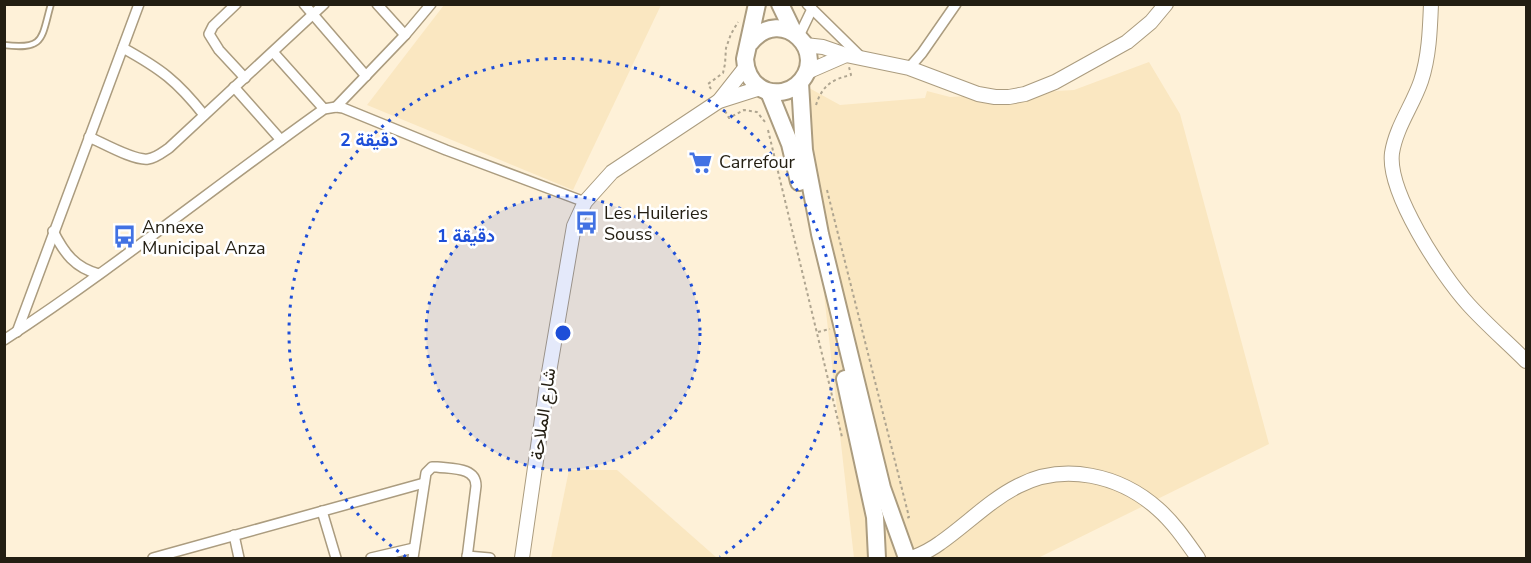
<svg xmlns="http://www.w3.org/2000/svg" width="1531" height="563" font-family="'Nunito Sans',Vazirmatn,sans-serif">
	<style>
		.built { fill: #fae7c1 }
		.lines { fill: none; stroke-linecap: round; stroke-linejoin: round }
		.lane-casing { stroke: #ab9c7f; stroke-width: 8 }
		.street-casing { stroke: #ab9c7f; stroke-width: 12 }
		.secondary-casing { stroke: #ab9c7f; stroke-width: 16 }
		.highway-casing { stroke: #ab9c7f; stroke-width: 20 }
		.path { stroke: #afa590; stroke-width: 2; stroke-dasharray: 3 3; stroke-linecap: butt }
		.lane { stroke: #fff; stroke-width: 4.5 }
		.street { stroke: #fff; stroke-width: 9 }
		.secondary { stroke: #fff; stroke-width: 14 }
		.highway { stroke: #fff; stroke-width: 16 }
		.ring { fill: none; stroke: #1d4ed8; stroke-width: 3; stroke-dasharray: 3 6 }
		.labels { text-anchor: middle; stroke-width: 5; stroke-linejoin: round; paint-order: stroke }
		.poi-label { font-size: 18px; fill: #231e12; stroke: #fff; text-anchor: start }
		.street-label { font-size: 18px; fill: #231e12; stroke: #fff }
		.centre { fill: #1d4ed8; stroke: #fff; stroke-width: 3 }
		.ring-label { font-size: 18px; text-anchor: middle; font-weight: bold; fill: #1d4ed8; stroke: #fff; stroke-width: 5; stroke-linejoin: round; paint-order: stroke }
	</style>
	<rect width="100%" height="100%" fill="#fef1d8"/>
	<g class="built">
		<polygon points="444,5 661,5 573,190 367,105"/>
		<polygon points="1149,62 1180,114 1269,444 1038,558 854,558 800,83 840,105 925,98 927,91 950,97 1074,90"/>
		<polygon points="569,470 617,470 717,558 551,558"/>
	</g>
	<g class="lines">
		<defs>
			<path id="lane" d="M4,45c41,5 37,-6 47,-41"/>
			<g id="street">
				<polyline points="236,4 213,26 209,34 219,50 245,78"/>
				<polyline points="304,4 366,76"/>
				<polyline points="377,4 405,35"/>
				<polyline points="807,4 862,58"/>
				<polyline points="799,36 812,9"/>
				<path d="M123,48c38,21 54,33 81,67"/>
				<polyline points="273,52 324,109"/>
				<polyline points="909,68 922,53 956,4"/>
				<polyline points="234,87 281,140"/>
				<polyline points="336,107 405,35 431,4"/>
				<path d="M89,137c14,6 45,24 59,22 8,-1 15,-7 21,-11l155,-144"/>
				<path d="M53,231c11,22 22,37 46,43"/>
				<polyline points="17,332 139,4"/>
				<path d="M4,340c110,-72 213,-155 320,-231l12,-2 7,1 103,42 139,52"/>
				<polyline points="322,511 336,558"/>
				<polyline points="234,535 239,558"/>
				<polyline points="467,556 490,558"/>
				<polyline points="153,558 424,483"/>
				<polyline points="371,558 414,548"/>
				<path d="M413,558l13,-85 6,-6h5c15,2 39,0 39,19l-9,72"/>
			</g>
			<g id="secondary">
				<path d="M1431,4c-1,26 -2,53 -10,77 -8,24 -25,46 -29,72 -5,39 49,121 76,151 18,20 39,38 58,57"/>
				<polyline points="805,45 823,47 846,55 909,68 978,94 995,97 1009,97 1025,94 1055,82 1127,42 1151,22 1166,4"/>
				<polyline points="807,72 846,55"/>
				<polyline points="719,101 745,68"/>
				<polyline points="522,558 547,384 574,226 585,202 612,172 719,101 760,88"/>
				<path d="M912,558c10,-4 20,-9 28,-15 26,-18 50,-43 78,-57 46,-24 102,-11 140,23 16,14 28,32 40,49"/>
			</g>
			<g id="highway">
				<polyline points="780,4 794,33"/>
				<path d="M750,43c32,-40 82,11 47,42 -8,7 -20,9 -30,6 -14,-5 -21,-18 -22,-32l12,-55"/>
				<polyline points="800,83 804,150 820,234 882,488 906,555"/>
				<polyline points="769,92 790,144 799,182"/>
				<polyline points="845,379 875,517 877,558"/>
			</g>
		</defs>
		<use href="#lane" class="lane-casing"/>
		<use href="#street" class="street-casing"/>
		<use href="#secondary" class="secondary-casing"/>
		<use href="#highway" class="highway-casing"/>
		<g class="path">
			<polyline points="711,89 708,84 723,73 725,64 726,48 731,34 738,22"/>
			<path d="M816,105c6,-19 16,-26 35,-30l-2,-8"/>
			<polyline points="725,111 729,118 744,110 757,112 765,122"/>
			<polyline points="768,130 842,437"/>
			<polyline points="827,190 909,517 907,518"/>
			<polyline points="818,332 830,329"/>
		</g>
		<use href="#lane" class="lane"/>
		<use href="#street" class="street"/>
		<use href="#secondary" class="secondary"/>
		<use href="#highway" class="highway"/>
	</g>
	<circle cx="563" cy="333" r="137" fill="#1d4ed8" fill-opacity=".12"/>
	<g class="ring">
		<circle cx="563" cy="333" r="137"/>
		<path d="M406 557A274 274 0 1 1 720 557"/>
	</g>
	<defs>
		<symbol id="supermarket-bare" viewBox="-9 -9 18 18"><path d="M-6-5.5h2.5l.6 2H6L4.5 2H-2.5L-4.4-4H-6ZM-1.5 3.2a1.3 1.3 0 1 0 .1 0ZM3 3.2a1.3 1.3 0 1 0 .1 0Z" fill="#4272e3" stroke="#fff" stroke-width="2.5" paint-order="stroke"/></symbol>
		<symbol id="bus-bare" viewBox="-9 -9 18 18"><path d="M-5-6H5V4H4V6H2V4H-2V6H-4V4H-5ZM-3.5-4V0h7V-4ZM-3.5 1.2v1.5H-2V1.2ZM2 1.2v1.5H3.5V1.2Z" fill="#4272e3" stroke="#fff" stroke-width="2.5" paint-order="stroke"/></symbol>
	</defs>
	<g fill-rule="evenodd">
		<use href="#supermarket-bare" x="684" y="146" width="33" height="33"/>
		<use href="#bus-bare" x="570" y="206" width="33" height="33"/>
		<use href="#bus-bare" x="108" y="220" width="33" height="33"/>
	</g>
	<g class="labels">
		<g class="poi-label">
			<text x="719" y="168">Carrefour</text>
			<text x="604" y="219">Les Huileries<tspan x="604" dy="21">Souss</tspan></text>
			<text x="142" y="233">Annexe<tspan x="142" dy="21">Municipal Anza</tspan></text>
		</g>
		<g class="street-label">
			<text transform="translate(543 414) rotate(-82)" y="6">شارع الملاحة</text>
		</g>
	</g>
	<circle cx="563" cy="333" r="9" class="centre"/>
	<g class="ring-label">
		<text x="369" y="146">2 دقيقة</text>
		<text x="466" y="242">1 دقيقة</text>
	</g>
	<rect width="1531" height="563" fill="none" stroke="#231e12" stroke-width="12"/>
</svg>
